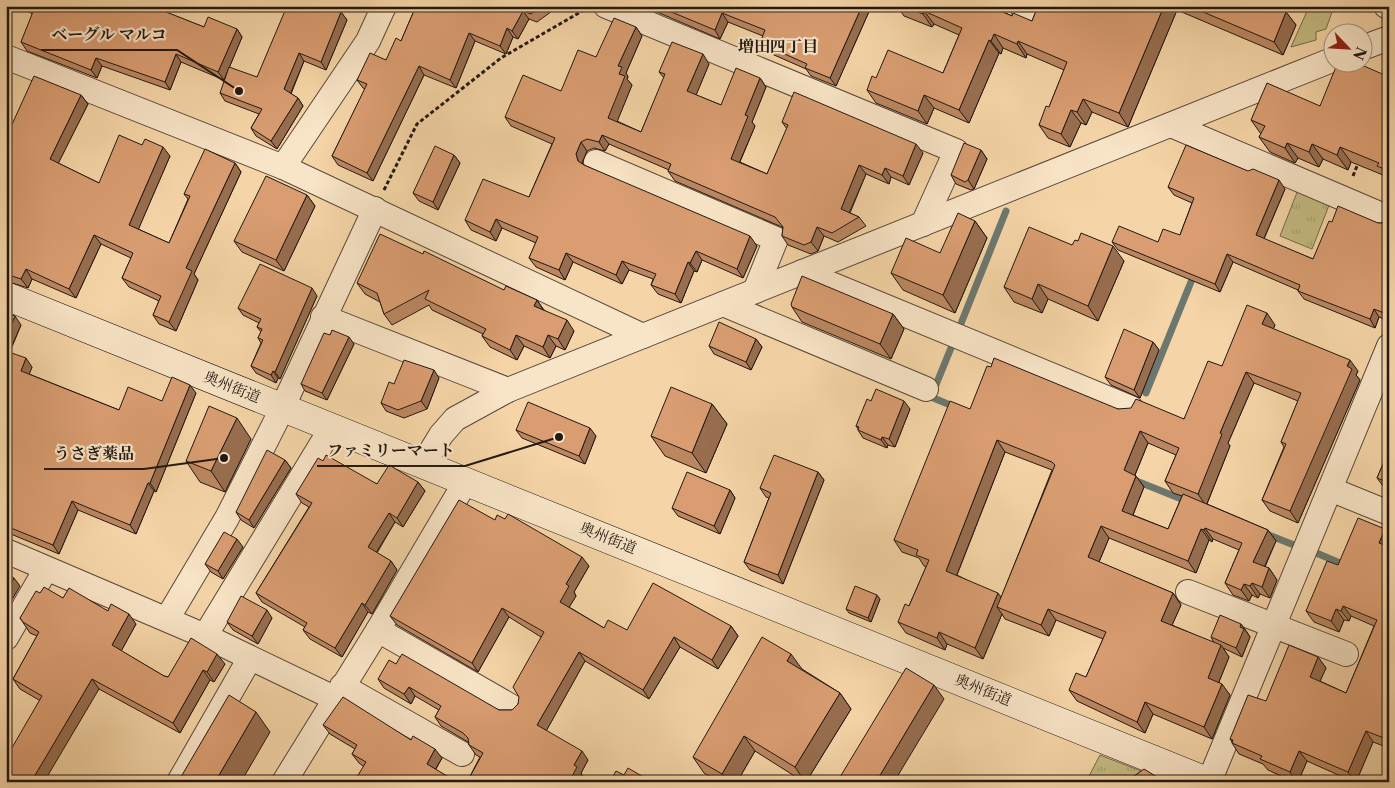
<svg xmlns="http://www.w3.org/2000/svg" width="1395" height="788" font-family="'Libre Caslon Text','Noto Serif JP',serif">
	<style>
		.grass { fill: url(#grass-tufts); stroke: #746a4a }
		.park { fill: #c4bb82; stroke: #746a4a }
		.lines { fill: none; stroke-linecap: round; stroke-linejoin: round }
		.stream { stroke: #6c786e; stroke-width: 7 }
		.street-casing { stroke: #584738; stroke-width: 26 }
		.secondary-casing { stroke: #231813; stroke-width: 29 }
		.path { stroke: #231813; stroke-width: 3; stroke-dasharray: 4 2.5; stroke-linecap: butt }
		.street { stroke: #f8e4c6; stroke-width: 24 }
		.secondary { stroke: #f8e4c6; stroke-width: 28 }
		.wall { fill: #bb8761; stroke: #231813; fill-rule: evenodd }
		.shaded-wall { fill: #986e4f; stroke: #231813 }
		.building { fill: #d99d71; stroke: #231813 }
		.labels { text-anchor: middle; stroke-width: 4.5; stroke-linejoin: round; paint-order: stroke }
		.street-label { font-size: 15px; fill: #231813; stroke: #f8e4c6 }
		.neighbourhood-label { font-size: 16px; font-weight: bold; fill: #231813; stroke: #f8e4c6 }
		.leader { fill: none; stroke: #231813; stroke-width: 2 }
		.callout-dot { fill: #231813; stroke: #f8e4c6; stroke-width: 2 }
		.callout-label { font-size: 16px; text-anchor: middle; font-weight: bold; fill: #231813; stroke: #f8e4c6; stroke-width: 4.5; stroke-linejoin: round; paint-order: stroke }
	</style>
	<defs>
		<pattern id="grass-tufts" width="24" height="20" patternUnits="userSpaceOnUse" patternTransform="scale(1.25)"><rect width="24" height="20" fill="#c4bb82"/><path d="M3 7l-1-3M5 7V3M7 7l1-3M15 17l-1-3M17 17v-4M19 17l1-3" fill="none" stroke="#a8a06f"/></pattern>
	</defs>
	<rect width="100%" height="100%" fill="#f5d5a7"/>
	<filter id="stains"><feTurbulence type="fractalNoise" baseFrequency=".004" numOctaves="4"/><feColorMatrix values="0 0 0 0 .2 0 0 0 0 .09 0 0 0 0 .02 0 0 0 .5 -.17"/></filter>
	<radialGradient id="worn" r=".72"><stop offset=".6" stop-color="#630" stop-opacity="0"/><stop offset="1" stop-color="#630" stop-opacity=".3"/></radialGradient>
	<g class="grass">
		<polygon points="1301,182 1333,195 1312,249 1280,236"/>
		<polygon points="1100,755 1141,771 1125,782 1086,782"/>
	</g>
	<polygon class="park" points="1321,7 1332,12 1326,29 1316,32 1316,40 1291,47 1308,9"/>
	<g class="lines">
		<g class="stream">
			<polyline points="958,331 1006,211"/>
			<polyline points="953,343 931,397 955,407"/>
			<polyline points="1146,393 1195,272"/>
			<polyline points="1134,480 1189,502"/>
			<polyline points="1264,533 1294,545"/>
			<polyline points="1314,552 1347,566"/>
		</g>
		<defs>
			<g id="street">
				<polyline points="606,6 956,151 923,224"/>
				<polyline points="1386,6 1389,7"/>
				<polyline points="1024,11 1026,6"/>
				<polyline points="1362,48 1389,38"/>
				<polyline points="6,57 283,167 643,336"/>
				<polyline points="1171,125 1389,218"/>
				<polyline points="596,162 776,239 755,291"/>
				<polyline points="283,167 368,41 384,6"/>
				<polyline points="802,272 1131,408"/>
				<polyline points="723,304 926,389"/>
				<polyline points="323,317 508,390"/>
				<polyline points="424,463 441,435 455,419 508,390 1332,60"/>
				<polyline points="1330,489 1389,513"/>
				<polyline points="6,551 205,636 334,698"/>
				<polyline points="1188,592 1346,654"/>
				<polyline points="167,619 227,518 277,419 375,209"/>
				<polyline points="378,630 512,707"/>
				<polyline points="205,636 332,427"/>
				<polyline points="6,638 46,569"/>
				<polyline points="342,686 462,754"/>
				<polyline points="179,782 250,658"/>
				<polyline points="284,782 378,630 466,481"/>
				<polyline points="1209,782 1389,346"/>
			</g>
			<polyline id="secondary" points="6,296 1209,782"/>
		</defs>
		<use href="#street" class="street-casing"/>
		<use href="#secondary" class="secondary-casing"/>
		<g class="path">
			<polyline points="1353,176 1359,161"/>
			<polyline points="384,190 417,124 501,58 584,10"/>
		</g>
		<use href="#street" class="street"/>
		<use href="#secondary" class="secondary"/>
	</g>
	<g class="wall">
		<polygon points="15,6 156,6 155,8 204,27 237,29 242,37 224,80 181,62 170,90 102,66 97,78 27,51 21,42 33,14"/>
		<polygon points="416,6 559,6 537,22 529,19 518,39 513,37 506,54 475,41 456,88 424,75 373,181 338,165 332,156 365,89 363,88 357,80 386,60 401,41"/>
		<polygon points="643,6 870,6 871,7 836,86 811,76 806,69 765,51 760,43 763,36 728,22 720,39"/>
		<polygon points="897,6 992,6 992,7 1012,16 1032,21 1038,6 1289,6 1286,12 1296,25 1283,55 1177,10 1128,127 1092,112 1086,125 1081,123 1070,147 1048,138 1039,125 1049,107 1064,70 1027,54 1026,58 1003,48 1001,54 999,53 969,123 934,108 927,124 876,103 867,90 876,78 943,73 959,35 934,24 932,27 904,16"/>
		<polygon points="341,12 347,20 326,70 304,61 291,94 298,98 303,106 277,149 256,136 251,128 259,114 225,101 220,93 257,77"/>
		<polygon points="636,27 642,36 626,73 628,77 627,79 632,85 617,121 641,132 664,78 659,72 709,64 696,95 721,105 760,78 766,87 752,122 755,126 740,162 767,174 787,129 782,122 923,153 909,185 891,177 889,184 866,174 850,213 859,217 866,226 838,242 824,236 818,251 811,254 788,245 782,236 783,228 782,227 675,181 668,171 669,170 609,144 605,151 594,148 587,151 582,163 584,165 757,246 743,278 702,260 697,272 694,271 681,303 658,294 651,285 653,279 629,270 622,284 573,262 565,280 536,267 529,258 536,243 502,228 496,241 471,230 465,220 529,197 552,144 511,126 505,117 561,91 596,57"/>
		<polygon points="1389,77 1389,182 1387,181 1383,175 1351,162 1348,170 1323,159 1319,167 1298,158 1295,163 1270,152 1259,137 1261,134 1251,120 1320,106"/>
		<polygon points="81,95 88,104 58,163 99,183 142,145 170,156 138,229 169,243 188,199 184,194 235,163 241,172 194,274 198,280 176,331 159,324 153,315 159,301 129,287 122,278 131,258 101,244 76,298 32,279 28,288 6,281 6,130 9,131"/>
		<polygon points="981,150 987,159 974,189 971,190 956,184 951,175"/>
		<polygon points="454,155 460,163 438,210 419,201 413,193"/>
		<polygon points="1168,187 1285,189 1264,239 1313,259 1332,222 1378,223 1385,223 1389,222 1389,321 1379,317 1375,328 1304,299 1298,291 1298,290 1233,262 1220,292 1118,250 1112,242 1158,242 1180,235 1192,203 1174,195"/>
		<polygon points="307,195 315,206 284,271 242,252 234,241"/>
		<polygon points="975,221 987,238 955,313 903,290 891,273 940,253"/>
		<polygon points="1072,245 1124,261 1098,321 1048,299 1042,313 1014,302 1004,287"/>
		<polygon points="357,283 504,290 537,300 544,310 574,331 565,350 556,346 550,358 524,346 517,360 490,347 482,336 483,334 432,310 429,305 392,325 384,314 380,302 365,294"/>
		<polygon points="317,296 280,379 278,378 276,383 256,373 251,366 261,343 258,338 261,332 257,327 259,323 243,315 238,308"/>
		<polygon points="792,307 893,314 904,329 891,359 802,322"/>
		<polygon points="6,313 21,325 10,352 32,367 29,374 119,410 162,401 196,393 156,492 154,491 136,534 78,510 59,554 6,532"/>
		<path d="M1275,325l-2,4 85,42 -2,4 4,5 -62,143 -28,-12 -8,-11 22,-53 -3,-5 17,-41 -44,-18 -26,60 2,3 -23,58 61,26 8,11 -11,26 4,1 8,12 -7,18 -10,-4 -2,4 -6,-3 -3,6 -16,-6 -8,-12 14,-33 -26,-11 -1,3 -3,-2 -13,33 -87,-35 -10,24 74,31 8,12 -9,20 42,18 -3,-6 30,-13 6,8 3,5 -8,20 -19,-9 6,9 -10,25 11,13 -18,44 -59,-25 -8,19 -68,-32 -8,-11 17,-13 17,-38 -47,-19 -7,16 -44,-17 -3,-5 -19,45 -36,-15 -2,6 -39,-17 -8,-11 11,-16 17,-39 -2,-1 -5,-8 -17,-6 -8,-12 76,-131h148l66,10 38,-53zM1148,443l28,12 -11,26 8,12 9,3 -14,33 -35,-14 11,-28 -9,-12zM1005,452l47,18 -51,128 -44,-23z"/>
		<polygon points="330,335 354,344 327,400 305,391 301,384"/>
		<polygon points="756,339 762,347 751,370 714,354 709,346"/>
		<polygon points="1153,342 1159,350 1140,398 1111,385 1105,377"/>
		<polygon points="439,378 427,409 404,418 386,411 381,403 394,384"/>
		<polygon points="871,401 910,409 895,447 888,445 887,448 863,438 858,430 858,429 856,426"/>
		<polygon points="712,404 727,424 706,473 665,456 651,436"/>
		<polygon points="516,430 596,436 585,464 522,438"/>
		<polygon points="251,439 225,492 200,482 186,461"/>
		<polygon points="1389,450 1389,489 1383,486 1377,478"/>
		<polygon points="285,460 291,468 254,528 241,520 236,512"/>
		<polygon points="323,461 377,484 418,482 425,491 403,527 395,522 377,553 391,561 397,570 372,614 368,612 342,657 310,639 303,630 305,627 262,602 256,593 309,507 302,503 296,494"/>
		<polygon points="818,472 824,480 783,584 750,570 744,562 769,498 766,497 760,488"/>
		<polygon points="730,490 735,498 720,534 678,516 672,508"/>
		<polygon points="495,520 589,566 574,592 576,596 569,607 604,628 627,630 731,626 738,636 718,669 680,647 649,699 585,661 546,731 588,760 581,773 583,777 580,782 467,782 480,757 476,755 469,745 468,742 441,726 435,717 439,710 415,696 411,704 384,688 378,679 396,664 499,710 512,710 518,704 541,637 509,617 478,672 397,625 390,616"/>
		<polygon points="1389,534 1389,748 1373,742 1356,782 1354,782 1307,761 1298,782 1294,782 1268,770 1263,764 1239,754 1232,743 1232,742 1230,739 1266,701 1318,657 1326,668 1320,681 1346,693 1374,626 1351,616 1349,621 1344,620 1339,632 1314,622 1306,611 1338,565"/>
		<polygon points="243,547 223,579 211,572 205,564"/>
		<polygon points="40,593 63,598 108,611 136,624 121,651 164,676 168,677 225,664 214,682 210,680 180,733 99,689 39,700 20,689 13,679 37,636 30,633 20,618"/>
		<polygon points="880,599 871,622 849,613 846,609"/>
		<polygon points="272,618 258,644 233,630 227,622"/>
		<polygon points="802,669 840,693 851,709 806,782 804,782 755,751 737,782 719,782 704,773 693,757"/>
		<polygon points="323,725 411,740 442,758 436,769 363,766 359,763 352,754 355,749 330,734"/>
	</g>
	<g class="shaded-wall">
		<polygon points="862,6 870,6 871,7 836,86 830,78"/>
		<polygon points="1164,6 1174,6 1177,10 1128,127 1119,113"/>
		<polygon points="1274,6 1289,6 1283,19"/>
		<polygon points="523,11 529,19 518,39 512,31"/>
		<polygon points="924,11 934,24 932,27 923,14"/>
		<polygon points="341,12 347,20 326,70 321,62"/>
		<polygon points="1286,12 1296,25 1283,55 1274,42"/>
		<polygon points="722,13 728,22 720,39 715,30"/>
		<polygon points="636,27 642,36 626,73 628,77 627,79 632,85 615,127 608,118 619,74 618,66"/>
		<polygon points="507,28 513,37 506,54 500,46"/>
		<polygon points="237,29 242,37 224,80 218,72"/>
		<polygon points="469,33 475,41 456,88 450,80"/>
		<polygon points="994,34 1003,48 1001,54 991,41"/>
		<polygon points="989,40 999,53 969,123 959,110"/>
		<polygon points="1018,41 1027,54 1026,58 1017,44"/>
		<polygon points="299,53 304,61 289,97 284,89"/>
		<polygon points="176,54 181,62 170,90 165,82"/>
		<polygon points="703,54 709,64 694,100 687,91"/>
		<polygon points="96,58 102,66 97,78 91,70"/>
		<polygon points="419,66 424,75 373,181 367,173"/>
		<polygon points="760,78 766,87 752,122 755,126 737,168 731,159 745,115"/>
		<polygon points="81,95 88,104 56,168 50,159"/>
		<polygon points="924,95 934,108 927,124 918,111"/>
		<polygon points="298,98 303,106 277,149 271,141"/>
		<polygon points="1083,99 1092,112 1086,125 1077,112"/>
		<polygon points="1071,110 1081,123 1070,147 1061,134"/>
		<polygon points="602,135 609,144 605,151 599,142"/>
		<polygon points="581,142 587,151 582,163 585,170 578,161 576,154"/>
		<polygon points="1287,143 1298,158 1295,163 1285,148"/>
		<polygon points="916,144 923,153 909,185 903,176"/>
		<polygon points="1312,144 1323,159 1319,167 1309,152"/>
		<polygon points="163,147 170,156 136,235 129,225"/>
		<polygon points="1340,147 1351,162 1348,170 1337,155"/>
		<polygon points="981,150 987,159 974,189 968,180"/>
		<polygon points="454,155 460,163 438,210 433,202"/>
		<polygon points="235,163 241,172 194,274 198,280 176,331 169,322 186,268"/>
		<polygon points="859,165 866,174 847,218 841,209"/>
		<polygon points="885,168 891,177 889,184 882,175"/>
		<polygon points="1279,180 1285,189 1262,243 1256,235"/>
		<polygon points="307,195 315,206 284,271 276,260"/>
		<polygon points="496,219 502,228 496,241 490,232"/>
		<polygon points="975,221 987,238 955,313 943,295"/>
		<polygon points="817,227 824,236 818,251 811,242"/>
		<polygon points="94,235 101,244 76,298 69,289"/>
		<polygon points="750,236 757,246 743,278 737,269"/>
		<polygon points="1113,246 1124,261 1098,321 1088,306"/>
		<polygon points="696,251 702,260 697,272 690,263"/>
		<polygon points="566,253 573,262 565,280 559,270"/>
		<polygon points="1227,254 1233,262 1220,292 1215,284"/>
		<polygon points="622,261 629,270 622,284 616,275"/>
		<polygon points="688,262 694,271 681,303 675,294"/>
		<polygon points="26,269 32,279 28,288 21,279"/>
		<polygon points="1038,284 1048,299 1042,313 1032,299"/>
		<polygon points="312,288 317,296 280,379 275,372"/>
		<polygon points="537,300 544,311 534,306"/>
		<polygon points="1374,309 1379,317 1375,328 1370,319"/>
		<polygon points="1267,313 1275,325 1270,336 1262,324"/>
		<polygon points="893,314 904,329 891,359 880,344"/>
		<polygon points="15,316 21,325 7,357 6,356 6,337"/>
		<polygon points="567,320 574,331 565,350 558,339"/>
		<polygon points="516,335 524,346 517,360 510,350"/>
		<polygon points="548,335 556,346 550,358 543,347"/>
		<polygon points="349,337 354,344 327,400 322,393"/>
		<polygon points="756,339 762,347 751,370 746,362"/>
		<polygon points="1153,342 1159,350 1140,398 1134,390"/>
		<polygon points="26,358 32,367 27,380 21,371"/>
		<polygon points="1350,360 1358,371 1356,375 1360,380 1298,523 1290,511"/>
		<polygon points="434,370 439,378 427,409 421,401"/>
		<polygon points="273,371 278,378 276,383 271,375"/>
		<polygon points="1246,372 1254,383 1228,443 1230,446 1206,506 1198,494 1220,433"/>
		<polygon points="190,385 196,393 156,492 150,483"/>
		<polygon points="904,401 910,409 895,447 889,439"/>
		<polygon points="712,404 727,424 706,473 692,453"/>
		<polygon points="237,418 251,439 225,492 211,471"/>
		<polygon points="590,428 596,436 585,464 579,456"/>
		<polygon points="1140,431 1148,443 1132,482 1124,470"/>
		<polygon points="882,437 888,445 887,448 881,440"/>
		<polygon points="997,440 1005,452 954,582 946,571"/>
		<polygon points="285,460 291,468 254,528 249,520"/>
		<polygon points="818,472 824,480 783,584 778,575"/>
		<polygon points="1136,476 1144,487 1130,522 1122,511"/>
		<polygon points="418,482 425,491 403,527 397,518"/>
		<polygon points="148,483 154,491 136,534 130,525"/>
		<polygon points="730,490 735,498 720,534 714,526"/>
		<polygon points="72,501 78,510 59,554 53,545"/>
		<polygon points="389,513 395,522 374,556 368,547"/>
		<polygon points="1101,526 1109,538 1096,569 1088,557"/>
		<polygon points="1205,528 1213,539 1212,542 1204,530"/>
		<polygon points="1201,529 1209,540 1196,573 1188,561"/>
		<polygon points="1385,529 1389,534 1389,549 1379,543"/>
		<polygon points="1268,530 1276,541 1261,574 1253,562"/>
		<polygon points="237,539 243,547 223,579 218,571"/>
		<polygon points="582,557 589,566 574,592 576,596 567,611 560,602 566,584"/>
		<polygon points="391,561 397,570 372,614 365,605"/>
		<polygon points="1269,568 1277,580 1270,598 1262,587"/>
		<polygon points="14,578 20,586 6,610 6,592"/>
		<polygon points="1252,583 1260,594 1258,598 1250,586"/>
		<polygon points="1244,584 1252,595 1249,601 1241,590"/>
		<polygon points="998,593 1006,604 997,607 1002,614 983,659 975,648"/>
		<polygon points="1173,593 1181,605 1169,632 1161,621"/>
		<polygon points="877,595 880,599 871,622 868,618"/>
		<polygon points="362,603 368,612 342,657 335,648"/>
		<polygon points="1343,606 1351,616 1349,621 1341,611"/>
		<polygon points="502,608 509,617 478,672 472,663"/>
		<polygon points="1048,609 1056,620 1049,636 1041,625"/>
		<polygon points="1336,609 1344,620 1339,632 1331,621"/>
		<polygon points="267,610 272,618 258,644 252,636"/>
		<polygon points="129,614 136,624 119,655 112,645"/>
		<polygon points="1241,624 1250,637 1242,657 1236,648 1240,627"/>
		<polygon points="731,626 738,636 718,669 712,660"/>
		<polygon points="939,632 947,644 945,650 937,638"/>
		<polygon points="674,637 680,647 649,699 643,690"/>
		<polygon points="1221,645 1229,657 1216,689 1208,678"/>
		<polygon points="579,652 585,661 544,735 537,725"/>
		<polygon points="217,654 225,664 214,682 207,672"/>
		<polygon points="791,654 802,669 798,676 787,661"/>
		<polygon points="1318,657 1326,668 1317,688 1310,677"/>
		<polygon points="203,670 210,680 180,733 173,723"/>
		<polygon points="92,679 99,689 44,782 31,782"/>
		<polygon points="1222,684 1230,695 1212,739 1204,727"/>
		<polygon points="934,685 944,699 894,782 882,782 879,777"/>
		<polygon points="409,687 415,696 411,704 404,694"/>
		<polygon points="840,693 851,709 806,782 805,782 795,767"/>
		<polygon points="1145,702 1153,714 1145,733 1137,722"/>
		<polygon points="256,712 270,732 241,782 215,782"/>
		<polygon points="1366,731 1373,742 1356,782 1355,782 1348,772"/>
		<polygon points="744,736 755,751 737,782 727,782 722,774"/>
		<polygon points="435,749 442,758 433,773 427,764"/>
		<polygon points="582,751 588,760 581,773 583,777 580,782 569,782 574,765"/>
		<polygon points="1299,751 1307,761 1298,782 1296,782 1290,772"/>
	</g>
	<g class="building">
		<polygon points="29,6 151,6 204,27 208,17 237,29 218,72 176,54 165,82 96,58 91,70 21,42 34,9"/>
		<polygon points="287,6 326,6 341,12 321,62 299,53 284,89 298,98 271,141 251,128 262,109 220,93 229,67 257,77"/>
		<polygon points="416,6 542,6 531,14 523,11 512,31 507,28 500,46 469,33 450,80 419,66 367,173 332,156 367,84 357,80 370,53 386,60 396,38 401,41"/>
		<polygon points="657,6 862,6 830,78 805,68 807,64 760,43 765,30 722,13 715,30"/>
		<polygon points="903,6 989,6 1012,16 1013,13 1032,21 1038,6 1164,6 1119,113 1083,99 1077,112 1071,110 1061,134 1039,125 1046,106 1049,107 1067,62 1018,41 1017,44 994,34 991,41 989,40 959,110 924,95 918,111 867,90 872,76 876,78 888,50 943,73 962,28 924,11 923,14"/>
		<polygon points="1189,6 1274,6 1286,12 1274,42"/>
		<polygon points="614,18 636,27 618,66 622,67 619,74 625,76 608,118 641,132 665,74 659,72 672,42 703,54 687,91 721,105 736,68 760,78 745,115 748,116 731,159 767,174 788,125 782,122 794,92 916,144 903,176 885,168 882,175 859,165 841,209 859,217 832,233 817,227 811,242 804,245 782,236 783,227 775,217 668,171 671,164 602,135 599,142 587,139 581,142 576,154 578,161 584,165 750,236 737,269 696,251 690,263 688,262 675,294 651,285 656,274 622,261 616,275 566,253 559,270 529,258 538,237 496,219 490,232 465,220 483,179 529,197 555,138 505,117 523,75 561,91 578,50 596,57"/>
		<polygon points="1338,62 1355,62 1389,77 1389,171 1377,166 1379,163 1340,147 1337,155 1312,144 1309,152 1287,143 1285,148 1259,137 1265,126 1251,120 1267,83 1320,106"/>
		<polygon points="34,76 81,95 50,159 99,183 119,135 142,145 145,139 163,147 129,225 169,243 190,196 184,194 205,149 235,163 186,268 192,271 169,322 153,315 161,296 122,278 133,253 94,235 69,289 26,269 21,279 6,274 6,130 9,131"/>
		<polygon points="964,143 981,150 968,180 965,182 951,175"/>
		<polygon points="1186,145 1248,171 1253,169 1279,180 1256,235 1313,259 1329,221 1332,222 1338,206 1378,223 1385,223 1389,222 1389,315 1374,309 1370,319 1298,291 1300,285 1227,254 1215,284 1112,242 1119,226 1158,242 1163,229 1180,235 1194,198 1168,187"/>
		<polygon points="435,146 454,155 433,202 413,193"/>
		<polygon points="266,176 307,195 276,260 234,241"/>
		<polygon points="958,213 975,221 943,295 891,273 906,238 940,253"/>
		<polygon points="1029,227 1072,245 1075,240 1078,241 1081,233 1113,246 1088,306 1038,284 1032,299 1004,287"/>
		<polygon points="380,234 423,254 424,251 504,290 506,286 537,300 534,306 567,320 558,339 548,335 543,347 516,335 510,350 482,336 486,329 425,299 429,290 384,314 377,293 357,283"/>
		<polygon points="260,264 312,288 275,372 273,371 271,375 251,366 263,340 258,338 262,329 257,327 261,319 238,308"/>
		<polygon points="802,276 893,314 880,344 792,307 791,304"/>
		<polygon points="1247,305 1267,313 1262,324 1350,360 1347,366 1352,369 1290,511 1262,500 1286,444 1281,442 1301,393 1246,372 1220,433 1222,434 1198,494 1165,481 1179,448 1140,431 1124,470 1136,476 1122,511 1168,529 1183,494 1268,530 1253,562 1269,568 1262,587 1252,583 1250,586 1244,584 1241,590 1225,583 1242,543 1205,528 1204,530 1201,529 1188,561 1101,526 1088,557 1173,593 1161,621 1221,645 1208,678 1222,684 1204,727 1145,702 1137,722 1069,690 1076,673 1086,677 1106,632 1048,609 1041,625 997,607 1055,465 1052,462 997,440 946,571 998,593 975,648 939,632 937,638 898,622 905,604 909,606 929,560 916,555 918,550 894,540 950,401 970,409 987,366 991,367 994,358 1118,409 1131,408 1136,399 1184,419 1208,361 1222,366"/>
		<polygon points="6,313 15,316 6,337"/>
		<polygon points="719,322 756,339 746,362 709,346"/>
		<polygon points="1124,329 1153,342 1134,390 1105,377"/>
		<polygon points="332,330 349,337 322,393 301,384 324,333 330,335"/>
		<polygon points="6,351 26,358 21,371 119,410 128,387 162,401 172,377 190,385 150,483 148,483 130,525 72,501 53,545 6,526"/>
		<polygon points="404,360 434,370 421,401 398,410 381,403 389,382 394,384"/>
		<polygon points="671,387 712,404 692,453 651,436"/>
		<polygon points="876,389 904,401 889,439 882,437 881,440 858,430 859,427 856,426 867,399 871,401"/>
		<polygon points="528,402 590,428 579,456 516,430"/>
		<polygon points="209,406 237,418 211,471 186,461"/>
		<polygon points="267,450 285,460 249,520 236,512"/>
		<polygon points="1389,450 1389,483 1377,478"/>
		<polygon points="326,455 377,484 389,465 418,482 397,518 389,513 368,547 391,561 365,605 362,603 335,648 303,630 307,623 256,593 312,503 296,494 318,458 323,461"/>
		<polygon points="774,455 818,472 778,575 744,562 771,493 760,488"/>
		<polygon points="687,472 730,490 714,526 672,508"/>
		<polygon points="459,500 495,520 497,515 505,519 508,514 582,557 566,584 569,586 560,602 604,628 608,620 627,630 653,583 731,626 712,660 674,637 643,690 579,652 537,725 582,751 574,765 577,767 569,782 467,782 483,753 469,745 468,738 463,733 435,717 441,706 409,687 404,694 378,679 389,660 396,664 402,654 499,710 512,710 518,704 519,697 513,687 544,632 502,608 472,663 390,616"/>
		<polygon points="1358,518 1385,529 1379,543 1389,547 1389,740 1366,731 1348,772 1299,751 1290,772 1260,759 1262,756 1232,743 1233,740 1230,739 1248,695 1266,701 1289,645 1318,657 1310,677 1346,693 1377,620 1343,606 1341,611 1336,609 1331,621 1306,611 1327,561 1338,565"/>
		<polygon points="224,532 237,539 218,571 205,564"/>
		<polygon points="6,573 14,578 6,592"/>
		<polygon points="855,586 877,595 868,618 846,609"/>
		<polygon points="44,587 63,598 69,588 108,611 111,604 129,614 112,645 164,676 168,677 191,638 217,654 207,672 203,670 173,723 92,679 31,782 6,782 6,758 42,696 13,679 39,632 23,622 20,618 36,591 40,593"/>
		<polygon points="241,596 267,610 252,636 227,622"/>
		<polygon points="1220,615 1241,624 1240,627 1244,629 1236,648 1211,637"/>
		<polygon points="762,637 791,654 787,661 840,693 795,767 744,736 722,774 693,757"/>
		<polygon points="906,668 934,685 879,777 888,782 837,782"/>
		<polygon points="229,695 256,712 215,782 178,782"/>
		<polygon points="343,697 411,740 413,736 435,749 427,764 457,782 354,782 366,762 352,754 357,745 323,725"/>
		<polygon points="628,768 652,782 610,782 616,771 624,775"/>
		<polygon points="1144,769 1165,782 1126,782"/>
	</g>
	<g class="labels">
		<g class="street-label">
			<text transform="translate(232 387) rotate(22)" y="5">奥州街道</text>
			<text transform="translate(608 538) rotate(22)" y="5">奥州街道</text>
			<text transform="translate(983 690) rotate(22)" y="5">奥州街道</text>
		</g>
		<g class="neighbourhood-label">
			<text x="778" y="52">増田四丁目</text>
		</g>
	</g>
	<path class="leader" d="M239 91L177 50H41M559 437L465 466H317M224 458L144 469H44"/>
	<g class="callout-dot">
		<circle cx="239" cy="91" r="5"/>
		<circle cx="559" cy="437" r="5"/>
		<circle cx="224" cy="458" r="5"/>
	</g>
	<g class="callout-label">
		<text x="109" y="40">ベーグル マルコ</text>
		<text x="391" y="456">ファミリーマート</text>
		<text x="94" y="459">うさぎ薬品</text>
	</g>
	<rect width="1395" height="788" fill="none" stroke="#f5d5a7" stroke-width="25"/>
	<rect x="8" y="8" width="1380" height="773" fill="none" stroke="#231813" stroke-width="2.5"/>
	<rect x="12" y="12" width="1370" height="763" fill="none" stroke="#231813"/>
	<g transform="translate(1348 48) rotate(115)"><circle r="24" fill="#f8e4c6" stroke="#a3927e"/>
	<path d="M0-4L9 19L0 12L-9 19Z" fill="#8f2418"/>
	<text y="-8" font-size="14" font-weight="bold" text-anchor="middle" fill="#231813">N</text>
	</g>
	<rect width="100%" height="100%" filter="url(#stains)"/>
	<rect width="100%" height="100%" fill="url(#worn)"/>
</svg>
